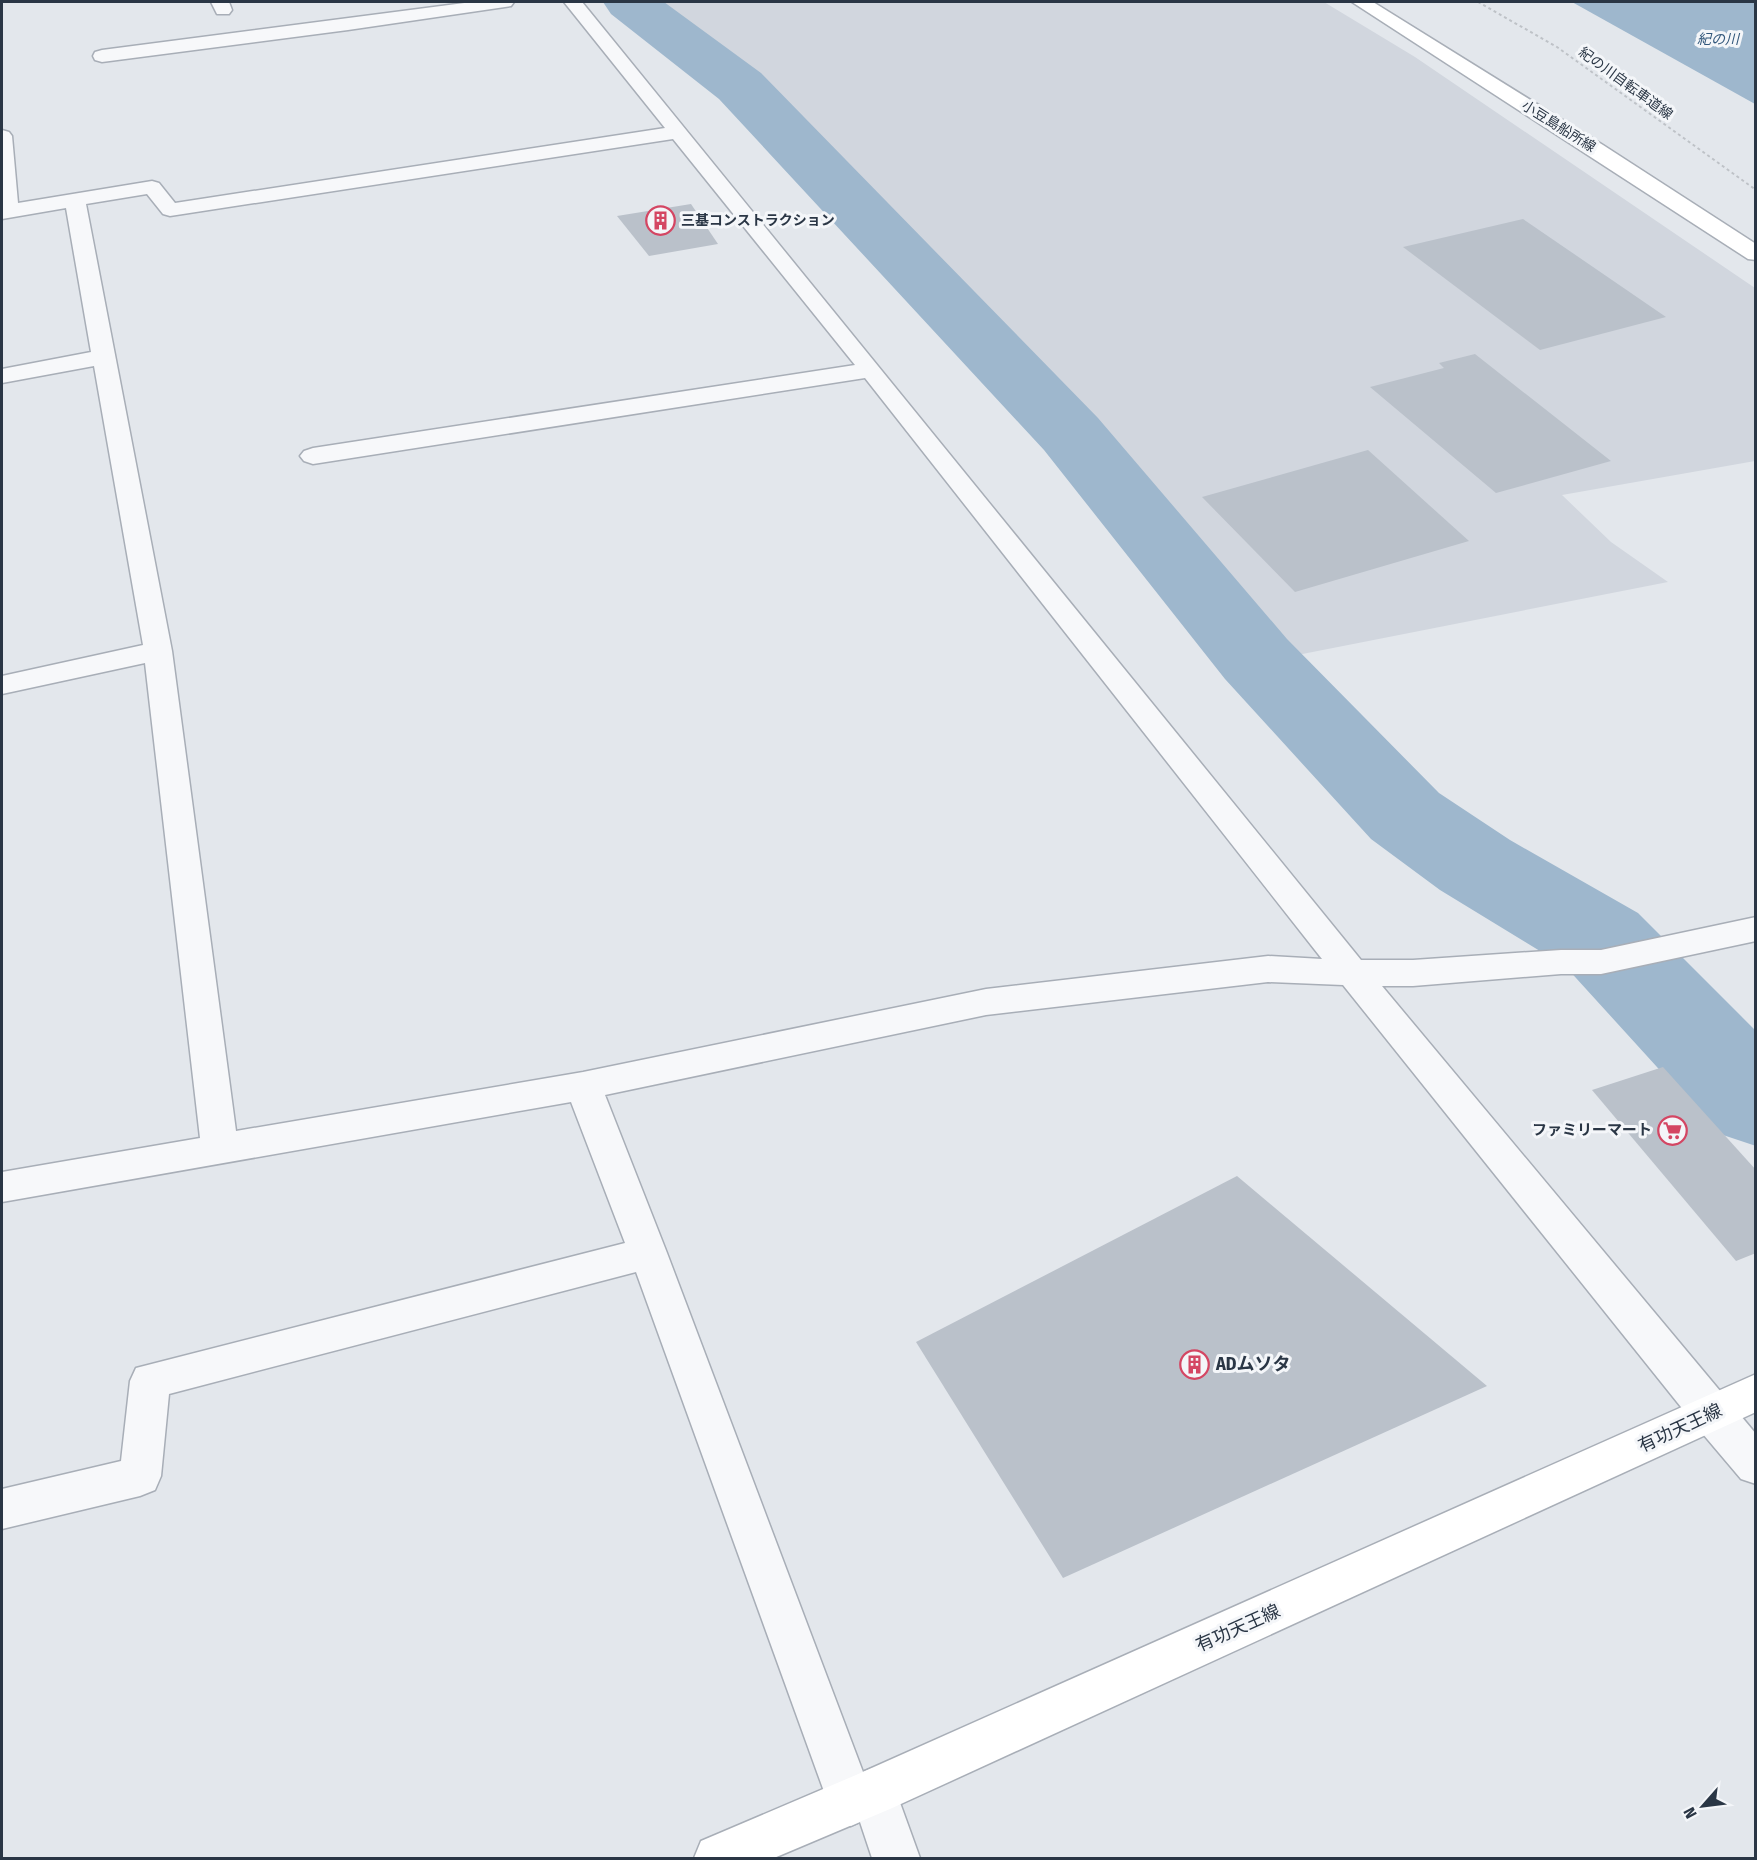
<svg xmlns="http://www.w3.org/2000/svg" width="1757" height="1860" font-family="'Fira Sans Condensed','Noto Sans JP',sans-serif">
	<style>
		.built { fill: #d1d6de }
		.water { fill: #9eb7cd }
		.lines { fill: none; stroke-linecap: round; stroke-linejoin: round }
		.river { fill: #9eb7cd; fill-rule: evenodd }
		.building { fill: #bac1ca }
		.street-casing { stroke: #a8aeb7; stroke-width: 3 }
		.secondary-casing { stroke: #a8aeb7; stroke-width: 3 }
		.path { stroke: #bec2c7; stroke-width: 2; stroke-dasharray: 3 3; stroke-linecap: butt }
		.street { fill: #f7f8fa; fill-rule: evenodd }
		.secondary { fill: #fff; fill-rule: evenodd }
		.labels { text-anchor: middle; stroke-width: 6; stroke-linejoin: round; paint-order: stroke }
		.far-water-label { font-size: 14px; font-style: italic; fill: #32577b; stroke: #f4f6f9 }
		.far-street-label { font-size: 14px; fill: #2a3645; stroke: #f4f6f9 }
		.far-poi-label { font-size: 14px; font-weight: bold; fill: #2a3645; stroke: #f4f6f9; text-anchor: start }
		.poi-label { font-size: 15px; font-weight: bold; fill: #2a3645; stroke: #f4f6f9; text-anchor: end }
		.near-poi-label { font-size: 18px; font-weight: bold; fill: #2a3645; stroke: #f4f6f9; text-anchor: start }
		.near-street-label { font-size: 18px; fill: #2a3645; stroke: #f4f6f9 }
	</style>
	<rect width="100%" height="100%" fill="#e3e7ec"/>
	<polygon class="built" points="660,2 1324,2 1415,57 1755,288 1755,461 1562,495 1611,542 1668,582 1277,659 1099,448 1091,429 838,177 772,101"/>
	<polygon class="water" points="1572,2 1755,2 1755,104"/>
	<g class="lines">
		<polygon class="river" points="603,2 664,2 761,73 1098,418 1287,639 1439,793 1510,840 1638,913 1756,1031 1756,1146 1717,1133 1566,967 1440,890 1371,839 1225,679 1044,450 719,99 611,14"/>
	</g>
	<g class="building">
		<polygon points="691,204 718,244 649,256 617,216"/>
		<polygon points="1523,219 1666,317 1540,350 1403,247"/>
		<polygon points="1475,354 1611,461 1496,493 1370,387 1444,368 1439,363"/>
		<polygon points="1368,450 1469,541 1295,592 1202,497"/>
		<polygon points="1663,1067 1756,1170 1756,1253 1736,1261 1592,1090"/>
		<polygon points="1237,1176 1487,1386 1063,1578 916,1342"/>
	</g>
	<g class="lines">
		<defs>
			<g id="street">
				<polygon points="211,2 229,2 232,10 229,14 217,14"/>
				<polygon points="472,2 514,2 511,6 505,7 348,30 102,62 95,60 93,56 95,52 102,50"/>
				<path d="M564,2h18l779,958h52l148,-10h40l155,-33v24l-155,33h-40l-148,12h-31l374,448v50l-15,-5 -44,-52 -354,-442 -75,-3 -282,33 -381,80 62,158 196,519 10,-4 17,7 30,83h-48l-12,-36 -9,4 -17,-7 -198,-547 -467,122 -8,82 -6,14 -15,6 -138,33v-40l119,-28 9,-80 6,-13 489,-125 -54,-141 -569,100v-30l198,-34 -55,-475 -143,31v-18l141,-31 -49,-279 -92,17v-14l89,-17 -25,-144 -64,11v-89l7,2 3,4 6,67 134,-22 7,2 16,20 490,-75zM673,139l182,226 -542,83 -9,3 -4,5 4,5 9,3 552,-86 457,581 -54,-3 -282,33 -403,83 -347,59 -64,-480 -86,-447 61,-10 16,20 7,2z"/>
			</g>
			<g id="secondary">
				<polygon points="1352,2 1373,2 1603,145 1756,244 1756,260 1748,259"/>
				<polygon points="1756,1374 1756,1412 890,1809 774,1858 694,1858 701,1841 856,1775"/>
			</g>
		</defs>
		<use href="#street" class="street-casing"/>
		<use href="#secondary" class="secondary-casing"/>
		<polyline class="path" points="1478,2 1557,47 1756,190"/>
		<use href="#street" class="street"/>
		<use href="#secondary" class="secondary"/>
	</g>
	<defs>
		<symbol id="building-ring" viewBox="-11 -11 22 22"><circle r="9.5" fill="#f4f6f9" stroke="#d44663" stroke-width="1.5"/><path d="M-4-6H4V6H1V3H-1V6H-4ZM-2.5-4.3h1.7v1.8h-1.7ZM.8-4.3h1.7v1.8H.8ZM-2.5-1h1.7V.8h-1.7ZM.8-1h1.7V.8H.8Z" fill="#d44663"/></symbol>
		<symbol id="supermarket-ring" viewBox="-11 -11 22 22"><circle r="9.5" fill="#f4f6f9" stroke="#d44663" stroke-width="1.5"/><path d="M-6-5.5h2.5l.6 2H6L4.5 2H-2.5L-4.4-4H-6ZM-1.5 3.2a1.3 1.3 0 1 0 .1 0ZM3 3.2a1.3 1.3 0 1 0 .1 0Z" fill="#d44663"/></symbol>
	</defs>
	<g fill-rule="evenodd">
		<use href="#building-ring" x="644" y="204" width="33" height="33"/>
		<use href="#supermarket-ring" x="1656" y="1114" width="33" height="33"/>
		<use href="#building-ring" x="1178" y="1348" width="33" height="33"/>
	</g>
	<g class="labels">
		<g class="far-water-label">
			<text x="1718" y="44">紀の川</text>
		</g>
		<g class="far-street-label">
			<text transform="translate(1626 83) rotate(36)" y="5">紀の川自転車道線</text>
			<text transform="translate(1559 126) rotate(32)" y="5">小豆島船所線</text>
		</g>
		<g class="far-poi-label">
			<text x="681" y="225">三基コンストラクション</text>
		</g>
		<g class="poi-label">
			<text x="1652" y="1135">ファミリーマート</text>
		</g>
		<g class="near-poi-label">
			<text x="1216" y="1370">ADムソタ</text>
		</g>
		<g class="near-street-label">
			<text transform="translate(1680 1428) rotate(-25)" y="6">有功天王線</text>
			<text transform="translate(1238 1628) rotate(-24)" y="6">有功天王線</text>
		</g>
	</g>
	<rect width="1757" height="1860" fill="none" stroke="#2a3645" stroke-width="6"/>
	<g transform="translate(1703 1806) rotate(242)" stroke="#f4f6f9" stroke-width="4.5" paint-order="stroke">
	<path d="M0-4.5L10 22L0 15L-10 22Z" fill="#2a3645"/>
	<text y="-9" font-size="16" font-weight="bold" text-anchor="middle" fill="#2a3645">N</text>
	</g>
</svg>
